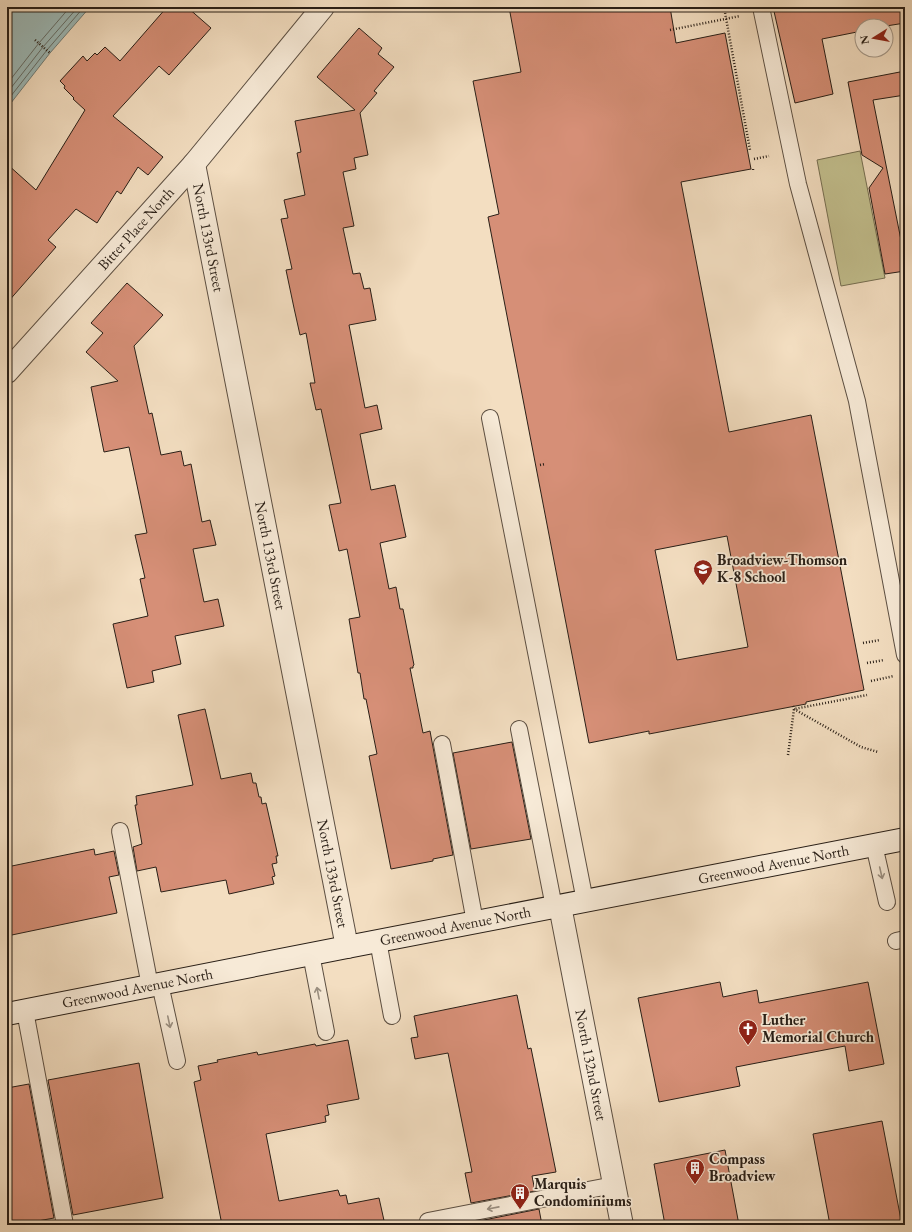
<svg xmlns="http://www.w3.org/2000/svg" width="912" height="1232" font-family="'EB Garamond',serif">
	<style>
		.green { fill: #c2bf8e; stroke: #766f52 }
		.water { fill: #9dbbba; stroke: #6f7d79 }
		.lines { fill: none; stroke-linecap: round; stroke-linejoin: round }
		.shore { stroke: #636d68; stroke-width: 1 }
		.building { fill: #d68f77; stroke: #291f17; fill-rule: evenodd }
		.lane-casing { stroke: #5c4f42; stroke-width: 18 }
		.street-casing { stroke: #5c4f42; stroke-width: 24 }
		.secondary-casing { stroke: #291f17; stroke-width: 24 }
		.path { stroke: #291f17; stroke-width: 2.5; stroke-dasharray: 1 2; stroke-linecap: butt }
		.lane { stroke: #f7ead7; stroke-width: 16 }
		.street { stroke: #f7ead7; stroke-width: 22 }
		.secondary { stroke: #f7ead7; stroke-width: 22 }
		.oneway { stroke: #9a8f81 }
		.labels { text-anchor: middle; stroke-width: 3.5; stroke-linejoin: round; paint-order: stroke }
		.street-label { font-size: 15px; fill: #291f17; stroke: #f7ead7 }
		.poi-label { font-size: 15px; font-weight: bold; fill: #291f17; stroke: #f7ead7; text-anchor: start }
	</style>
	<rect width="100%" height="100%" fill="#f3dec1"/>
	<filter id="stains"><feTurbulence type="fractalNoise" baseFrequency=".005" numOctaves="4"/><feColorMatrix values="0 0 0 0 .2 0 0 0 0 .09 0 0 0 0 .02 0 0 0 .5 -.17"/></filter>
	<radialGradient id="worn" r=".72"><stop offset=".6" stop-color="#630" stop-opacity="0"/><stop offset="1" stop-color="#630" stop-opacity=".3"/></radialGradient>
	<polygon class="green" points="860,151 885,278 841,286 817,160"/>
	<polygon class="water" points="7,7 90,7 50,53 7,108"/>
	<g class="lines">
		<g class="shore">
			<polyline points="7,84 39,43 70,7"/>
			<polyline points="7,93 43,47 78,7"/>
			<polyline points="7,101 47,50 84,7"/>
		</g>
	</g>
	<g class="building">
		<polygon points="167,7 187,7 211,28 169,75 159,66 113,116 163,157 148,175 138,167 121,194 117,191 97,223 76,209 48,240 56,247 7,303 7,164 36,190 85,110 73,99 74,98 64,88 65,86 60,81 83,56 87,61 95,53 97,55 105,47 120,61"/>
		<path d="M509,7h161l6,36 49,-10 26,136 -70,13 48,250 82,-17 53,275 -58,12v2l-157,30v-3l-60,12 -101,-526 11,-3 -26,-133 48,-9zM727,536l21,111 -71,13 -22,-110z"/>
		<polygon points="773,7 905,7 905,23 886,26 862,26 862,31 822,39 833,94 795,103"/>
		<polygon points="359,28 382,48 378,54 394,67 374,91 377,93 360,113 368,155 354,158 356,169 343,172 354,226 343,228 353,274 360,273 364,289 370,288 376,320 349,325 365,408 377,405 382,429 360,434 371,490 395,485 406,537 380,543 389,589 396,587 400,609 403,609 414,665 413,666 413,668 410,668 423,733 430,731 453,855 433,859 433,861 391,869 369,756 377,754 366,699 364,699 360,673 358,673 349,619 360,617 347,549 339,551 329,505 341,503 321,409 316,410 310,383 315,383 306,333 300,335 294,308 286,270 292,269 281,219 288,218 284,200 305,195 297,153 301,152 295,121 355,110 317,77"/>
		<polygon points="905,71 905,95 873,100 905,260 905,271 885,274 869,188 883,168 862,155 848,82"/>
		<polygon points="127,283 163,315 134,346 149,414 152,413 161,455 181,451 184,466 191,464 202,522 210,520 216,545 193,549 204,602 218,599 224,626 175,636 181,664 152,671 154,682 127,688 113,624 148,616 140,579 145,578 135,535 147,533 129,447 104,452 91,387 118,381 86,352 103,333 91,323"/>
		<polygon points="205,709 221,779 251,773 253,783 256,783 259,797 261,797 262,804 266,803 278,856 276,856 277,863 272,864 275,876 272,877 274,884 229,894 226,880 161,892 156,867 137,871 133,847 142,844 135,805 137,805 136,796 193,785 178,715"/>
		<polygon points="512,742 531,839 471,849 453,753"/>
		<polygon points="94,849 95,855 114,851 119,875 109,877 117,913 7,936 7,867"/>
		<polygon points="720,982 723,997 757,990 759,1003 868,982 884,1064 849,1071 845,1046 736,1067 740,1086 659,1102 638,998"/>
		<polygon points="517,995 528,1049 531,1048 556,1172 532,1176 535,1191 471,1203 465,1173 472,1172 448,1053 415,1059 411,1038 418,1037 414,1016"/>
		<polygon points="348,1040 359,1099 327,1105 329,1115 325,1116 326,1122 266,1134 279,1201 338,1190 340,1196 346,1195 348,1204 379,1198 385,1225 222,1225 194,1082 201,1080 198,1066 218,1062 217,1060 257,1052 258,1055 315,1044 316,1046"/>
		<polygon points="139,1063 163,1198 73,1215 48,1080"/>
		<polygon points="29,1084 54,1218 16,1225 7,1225 7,1088"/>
		<polygon points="882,1121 902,1225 830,1225 813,1134"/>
		<polygon points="725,1150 739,1225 665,1225 654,1164"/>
		<polygon points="539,1209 542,1225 475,1225 474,1222"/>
	</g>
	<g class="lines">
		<defs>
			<g id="lane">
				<polyline points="761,7 798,184 857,401 905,655"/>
				<polyline points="490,418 585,901"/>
				<polyline points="519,729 554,907"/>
				<polyline points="442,744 475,922"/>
				<polyline points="120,831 150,986"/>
				<polyline points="874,845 887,902"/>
				<polyline points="378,941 392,1016"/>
				<polyline points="896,941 905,939"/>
				<polyline points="311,954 326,1032"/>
				<polyline points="160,984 177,1061"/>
				<polyline points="25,1011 65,1225"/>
				<polyline points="428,1221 614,1185"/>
			</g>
			<g id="street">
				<path id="s1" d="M194,164l153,783"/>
				<path id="s2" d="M7,372l187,-208 129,-157"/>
				<path id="s3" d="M560,906l62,319"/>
			</g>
			<g id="secondary">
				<path id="s4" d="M7,1014l340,-67 558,-108"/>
			</g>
		</defs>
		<use href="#lane" class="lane-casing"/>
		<use href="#street" class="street-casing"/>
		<use href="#secondary" class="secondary-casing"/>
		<g class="path">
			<polyline points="724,7 750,150"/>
			<polyline points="670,30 740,16"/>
			<polyline points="35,40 50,53"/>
			<polyline points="754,159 769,156"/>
			<polyline points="753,169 753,170"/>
			<polyline points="540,465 545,464"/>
			<polyline points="863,643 880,640"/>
			<polyline points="867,663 884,660"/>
			<polyline points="871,681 894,676"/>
			<polyline points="793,706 794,709 861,747 878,752"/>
			<polyline points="788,755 794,709 867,695"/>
		</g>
		<use href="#lane" class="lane"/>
		<use href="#street" class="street"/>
		<use href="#secondary" class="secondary"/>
	</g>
	<defs><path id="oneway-shaft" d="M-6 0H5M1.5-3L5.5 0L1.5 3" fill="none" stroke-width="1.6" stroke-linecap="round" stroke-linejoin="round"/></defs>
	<g class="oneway">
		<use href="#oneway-shaft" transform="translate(881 873) rotate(77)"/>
		<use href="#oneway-shaft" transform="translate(318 993) rotate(-101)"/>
		<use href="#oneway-shaft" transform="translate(169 1022) rotate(78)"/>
		<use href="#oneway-shaft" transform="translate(493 1208) rotate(169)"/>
	</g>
	<defs>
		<symbol id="school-pin" viewBox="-11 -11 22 30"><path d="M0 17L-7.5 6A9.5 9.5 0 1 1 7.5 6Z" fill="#8f2418" stroke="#f7ead7"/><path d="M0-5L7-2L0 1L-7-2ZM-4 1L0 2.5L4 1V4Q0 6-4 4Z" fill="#fff"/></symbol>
		<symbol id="church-pin" viewBox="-11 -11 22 30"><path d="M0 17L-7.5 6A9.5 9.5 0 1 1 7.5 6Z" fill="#8f2418" stroke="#f7ead7"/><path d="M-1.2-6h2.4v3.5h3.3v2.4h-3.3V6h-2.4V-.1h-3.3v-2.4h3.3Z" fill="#fff"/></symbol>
		<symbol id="building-pin" viewBox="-11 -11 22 30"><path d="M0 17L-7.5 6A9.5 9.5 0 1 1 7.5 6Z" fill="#8f2418" stroke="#f7ead7"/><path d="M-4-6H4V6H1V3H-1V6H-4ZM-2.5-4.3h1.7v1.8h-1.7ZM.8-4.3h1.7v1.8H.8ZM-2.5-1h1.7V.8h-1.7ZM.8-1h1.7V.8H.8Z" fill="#fff"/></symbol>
	</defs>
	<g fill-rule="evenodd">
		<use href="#school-pin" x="692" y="558" width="22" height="30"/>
		<use href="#church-pin" x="737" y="1018" width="22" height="30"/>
		<use href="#building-pin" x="684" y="1157" width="22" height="30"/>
		<use href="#building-pin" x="509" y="1182" width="22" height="30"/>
	</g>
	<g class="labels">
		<g class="street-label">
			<text dy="5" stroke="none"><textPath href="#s2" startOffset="193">Bitter Place North</textPath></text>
			<text dy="5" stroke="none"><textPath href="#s1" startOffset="75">North 133rd Street</textPath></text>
			<text dy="5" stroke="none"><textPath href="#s1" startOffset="399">North 133rd Street</textPath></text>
			<text dy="5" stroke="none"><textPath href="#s4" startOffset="781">Greenwood Avenue North</textPath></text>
			<text dy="5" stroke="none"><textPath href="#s1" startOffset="723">North 133rd Street</textPath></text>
			<text dy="5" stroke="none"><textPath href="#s4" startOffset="457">Greenwood Avenue North</textPath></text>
			<text dy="5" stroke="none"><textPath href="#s4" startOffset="133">Greenwood Avenue North</textPath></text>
			<text dy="5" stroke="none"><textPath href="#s3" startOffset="162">North 132nd Street</textPath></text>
		</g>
		<g class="poi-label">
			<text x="717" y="565">Broadview-Thomson<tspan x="717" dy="17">K-8 School</tspan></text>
			<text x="762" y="1025">Luther<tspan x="762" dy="17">Memorial Church</tspan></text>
			<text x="709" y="1164">Compass<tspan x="709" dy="17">Broadview</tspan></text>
			<text x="534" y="1189">Marquis<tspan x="534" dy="17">Condominiums</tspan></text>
		</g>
	</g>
	<rect width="912" height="1232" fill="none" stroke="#f3dec1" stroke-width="24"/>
	<rect x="8" y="8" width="896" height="1216" fill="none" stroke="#291f17" stroke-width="2"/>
	<rect x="12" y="12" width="888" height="1208" fill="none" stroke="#291f17"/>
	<g transform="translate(874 38) rotate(259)"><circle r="19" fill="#f7ead7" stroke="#a5998a"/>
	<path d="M0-3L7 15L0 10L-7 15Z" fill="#8f2418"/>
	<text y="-6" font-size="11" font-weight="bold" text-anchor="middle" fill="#291f17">N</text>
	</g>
	<rect width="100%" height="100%" filter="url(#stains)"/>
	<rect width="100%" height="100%" fill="url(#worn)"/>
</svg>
